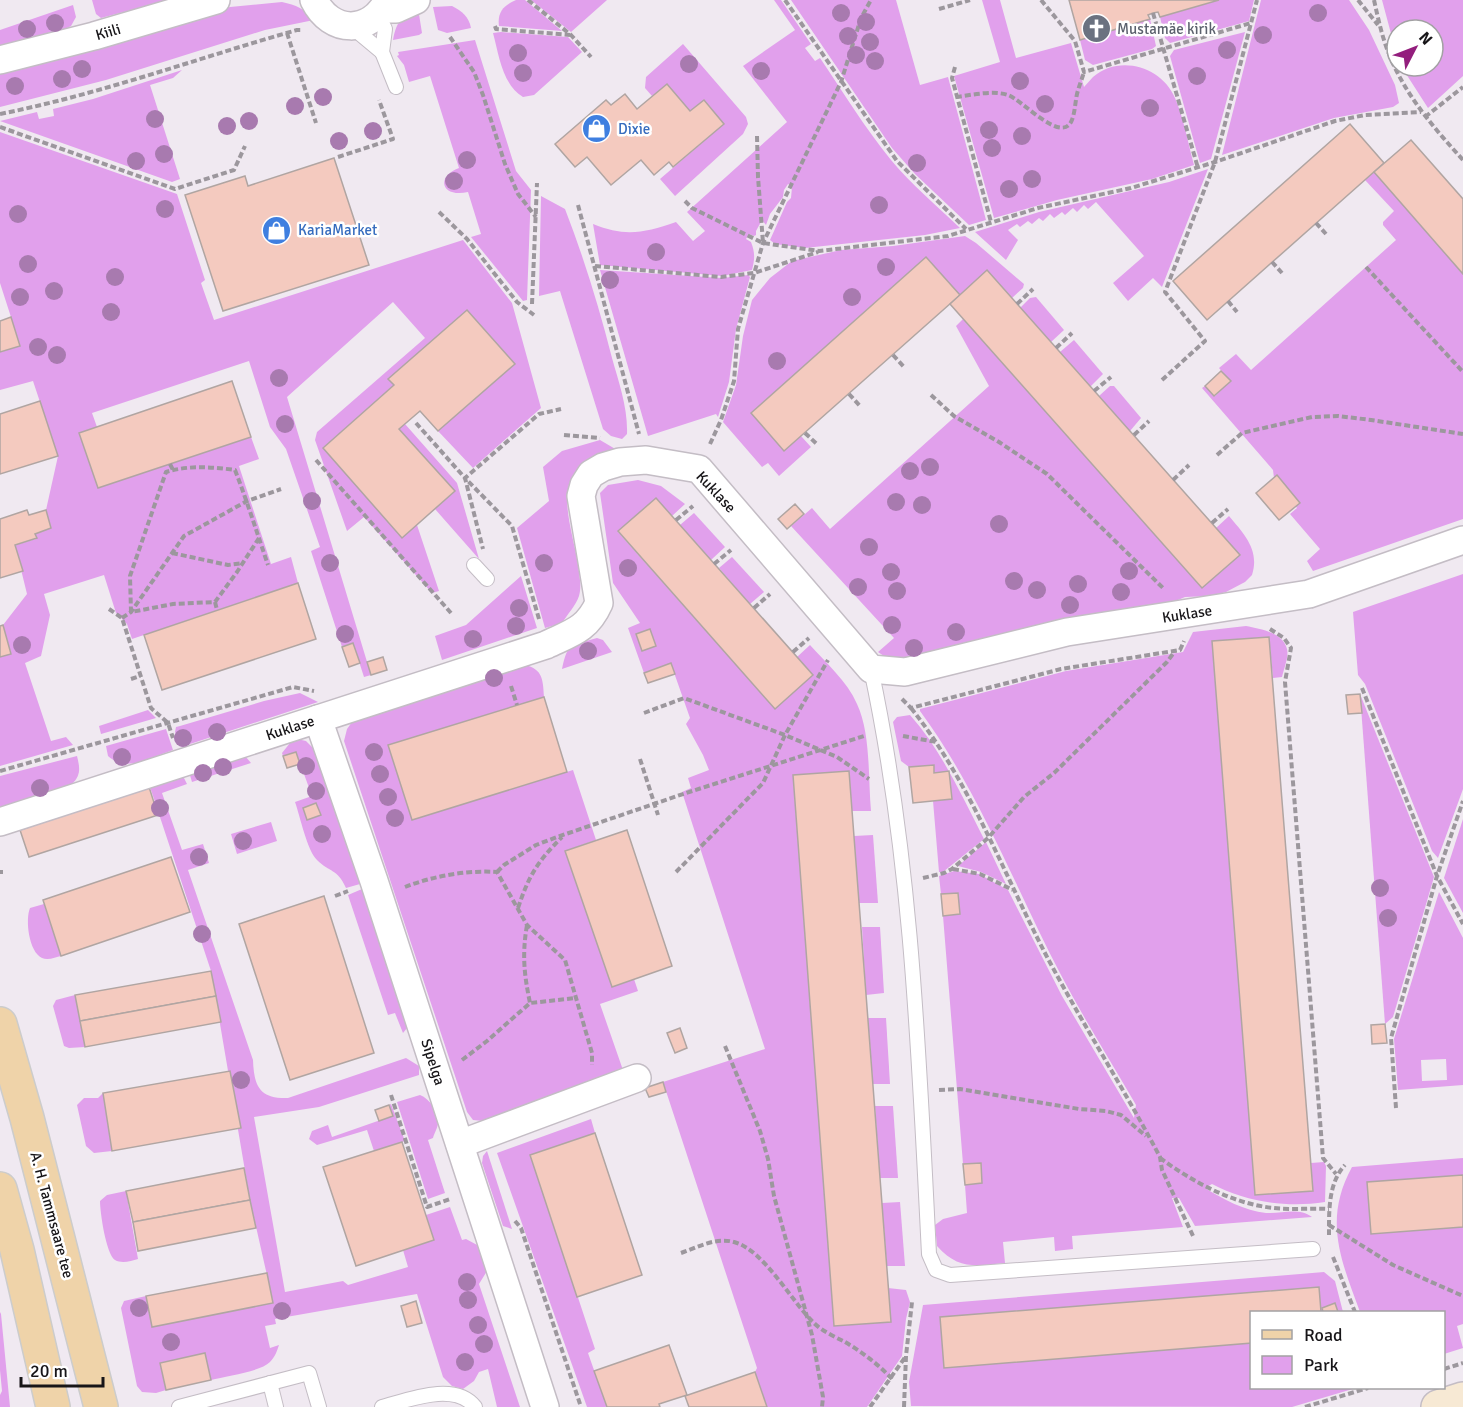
<svg xmlns="http://www.w3.org/2000/svg" width="1463" height="1407" font-family="Signika,sans-serif">
	<style>
		.green { fill: #e1a0ec; fill-rule: evenodd }
		.building { fill: #f4cabf; stroke: #b0a5a2; stroke-width: 1.5 }
		.lines { fill: none; stroke-linecap: round; stroke-linejoin: round }
		.service-casing { stroke: #c4bdc5; stroke-width: 16 }
		.minor-casing { stroke: #c4bdc5; stroke-width: 30 }
		.secondary-casing { stroke: #c4bdc5; stroke-width: 36 }
		.primary-casing { stroke: #ccc; stroke-width: 36 }
		.path { stroke: #9c979d; stroke-width: 4; stroke-dasharray: 6 3; stroke-linecap: butt }
		.service { stroke: #fff; stroke-width: 14 }
		.minor { stroke: #fff; stroke-width: 27 }
		.secondary { stroke: #f7e9d4; stroke-width: 33 }
		.primary { stroke: #efd3a9; stroke-width: 33 }
		.tree { fill: #a87aaf }
		.labels { text-anchor: middle; stroke-width: 5; stroke-linejoin: round; paint-order: stroke }
		.worship-label { font-size: 15px; fill: #5b616d; stroke: #fff; text-anchor: start }
		.street-label { font-size: 15px; fill: #171518; stroke: #fff }
		.shop-label { font-size: 15px; fill: #366cbe; stroke: #fff; text-anchor: start }
	</style>
	<rect width="100%" height="100%" fill="#f0e9f1"/>
	<g class="green">
		<polygon points="92,0 169,0 101,18 96,14"/>
		<path d="M516,0h9l37,31 -63,-5c-2,-14 5,-21 17,-26z"/>
		<polygon points="531,0 607,0 571,32"/>
		<path d="M774,0h7l30,44 -6,4 10,13 5,-3c23,34 45,70 71,102 21,25 45,45 69,68l-35,7 -120,13 -30,-4 -5,-4 17,-38 4,-4 1,-11 -4,-3 -4,6 -1,7 -13,17 -4,11 -4,-5 -6,11v4l-2,1 -5,-2 -3,5 5,3c4,10 4,17 1,28l-30,6 -122,-11 -7,-41c32,13 51,9 83,-2l17,19 12,-10 -18,-19 100,-90 -44,-56 52,-36z"/>
		<polygon points="791,0 896,0 920,85 948,77 986,220 969,225 915,174 892,148"/>
		<path d="M982,0h18l16,58 55,-15 13,44c3,-3 6,-7 9,-10 27,-23 69,-10 82,21 9,21 13,45 19,67l-42,14 -95,21 -63,18 -40,-142 46,-14z"/>
		<polygon points="1219,0 1254,0 1249,21 1170,43 1165,38 1160,17"/>
		<polygon points="1261,0 1349,0 1369,30 1395,85 1399,103 1393,107 1334,118 1222,155"/>
		<polygon points="1382,0 1463,0 1463,76 1428,108 1401,66 1433,66 1433,30 1397,30 1397,56"/>
		<path d="M282,2c14,3 23,7 32,18l-49,10 -159,50 -106,27v-34l230,-66z"/>
		<polygon points="73,5 76,17 71,26 61,31 0,47 0,30"/>
		<path d="M452,6c10,5 17,11 19,22l-24,5 -9,-3 -5,-23z"/>
		<path d="M418,8l4,25 -3,2 -26,5c4,-20 8,-22 25,-32z"/>
		<polygon points="1150,19 1156,46 1152,49 1093,65 1085,60 1080,40"/>
		<path d="M501,32l67,5 14,15 -48,43 -11,2c-21,-13 -24,-42 -30,-64z"/>
		<polygon points="1245,32 1211,159 1200,163 1170,56 1174,50"/>
		<path d="M475,40l41,131 15,19 -4,110 -4,1 -52,-64 10,-3 -13,-42c-25,6 -34,-14 -9,-24l-29,-92 -21,6 -5,-17 -7,-9 2,-1 -1,-3z"/>
		<polygon points="683,44 746,117 748,124 743,134 675,196 660,179 724,124 690,111 667,84 652,96 645,88 646,77"/>
		<polygon points="182,70 173,78 150,85 180,179 172,182 0,121 37,112 39,119 54,116 53,109 93,99"/>
		<polygon points="0,132 177,194 205,280 201,283 214,320 463,240 512,303 541,408 473,468 438,431 515,364 467,310 389,379 394,385 323,448 402,537 417,525 439,591 432,593 364,517 347,531 315,440 317,432 425,338 393,302 287,397 371,675 364,677 353,643 342,647 311,551 320,547 286,449 270,427 249,361 92,413 97,427 79,433 98,488 251,437 259,459 239,466 271,564 291,557 298,583 132,639 127,624 116,613 104,575 44,594 50,615 41,656 25,663 51,741 66,737 73,745 0,766 0,657 11,653 3,625 27,594 15,545 36,539 35,534 51,528 46,510 58,456 33,381 0,390 0,352 20,345 0,283"/>
		<polygon points="1208,169 1162,287 1153,278 1128,301 1113,283 1144,256 1096,202 1088,209 1084,205 1077,212 1073,208 1065,215 1062,212 1054,218 1050,214 1043,221 1039,218 1032,224 1028,221 1020,227 1017,224 1008,230 1018,240 1006,260 975,232 1039,212 1169,182"/>
		<polygon points="1374,172 1463,274 1463,519 1313,571 1307,561 1320,549 1290,514 1297,508 1274,478 1273,470 1202,388 1205,386 1215,396 1230,381 1219,368 1236,354 1251,370 1396,240 1383,225 1383,222 1394,211 1365,180"/>
		<path d="M541,196l24,13c19,49 34,98 47,149 7,25 16,50 15,76l-5,5 -11,-3 -8,-7 -43,-138 -21,5z"/>
		<polygon points="965,236 976,243 1024,284 1023,288 1012,298 960,295 926,257 751,413 784,451 801,436 811,447 779,476 768,463 762,467 723,422 736,385 743,336 752,300 770,278 792,261 841,250 893,246"/>
		<polygon points="600,270 722,278 748,275 750,277 736,329 729,382 718,417 716,414 648,436"/>
		<polygon points="1036,297 1064,330 1051,342 1020,308 1030,298"/>
		<path d="M963,319l239,269 38,-33 -24,-27 13,-12c15,18 31,34 23,59l-7,7 -19,10 -15,4 -26,1 -21,9 -247,54 -30,-2 -9,-6 16,-14 -103,-112 21,-18 18,21 159,-143 -33,-60z"/>
		<polygon points="1074,340 1103,374 1090,387 1060,352"/>
		<polygon points="1110,386 1114,386 1141,418 1130,431 1099,396"/>
		<polygon points="405,424 457,483 479,559 435,509 455,491 399,429"/>
		<path d="M600,440l17,10c-71,15 -48,63 -39,114 1,10 4,22 1,32 -3,9 -12,19 -17,27l-17,5 -28,-100 32,-27 -6,-34 19,-16z"/>
		<path d="M638,480l23,6 24,18 -13,12 -16,-18 -38,34 156,176 39,-33 -16,-18 13,-12c16,18 37,36 47,59 14,30 11,74 14,107h-19l-3,-40 -56,5 41,550 57,-4 -3,-34 18,2 4,12 -4,17 -4,37 -35,51h-100l-12,-35 2,-4 -94,-286 102,-33 -83,-257 9,-4 -3,-10 21,-8 -6,-15 -17,-31 4,-6 -19,-54 -27,9 -16,-45 12,-5 -27,-40 -13,-90 8,-8z"/>
		<polygon points="694,513 725,547 711,560 680,525"/>
		<polygon points="732,557 764,592 750,604 719,568"/>
		<polygon points="1463,574 1463,789 1438,858 1432,851 1365,684 1358,675 1353,612"/>
		<polygon points="521,576 537,628 442,660 435,636 466,625"/>
		<path d="M1246,626c14,3 37,6 41,23 2,7 -3,20 -5,28l-9,1 -4,-41 -57,4 43,553 58,-4 -2,-27 13,-1 2,4 -1,36c-38,6 -79,0 -113,-18l-7,4c18,11 40,23 61,25 16,1 32,-6 46,4l-117,9 -16,-28h-7l11,29 -111,9 1,13 -18,2 -1,-14 -51,5 2,21c-29,3 -47,7 -68,-17l-2,-21 8,-6 24,-6 -2,-28 17,-2 -2,-20 -17,1 -20,-248 17,-2 -19,-20 -2,-18 15,-5 25,3 29,16 54,106 72,122 2,-13c-25,-43 -52,-86 -75,-130 -46,-88 -82,-184 -141,-264v-2l146,-38 117,-19 10,-20z"/>
		<path d="M597,638l6,2 9,12 -50,17c6,-28 9,-23 35,-31z"/>
		<path d="M521,664c21,4 22,13 23,33l-155,49 23,74 161,-50 23,70 -31,11 47,135 22,-7 4,12 -38,13 24,69 -141,48 -10,-1 -6,-8 -123,-371 3,-12 5,-7z"/>
		<polygon points="300,693 318,702 181,747 175,732 176,727 180,726 264,701"/>
		<polygon points="1360,694 1434,877 1393,1017 1385,1024"/>
		<polygon points="148,710 156,718 101,734 99,726"/>
		<path d="M910,715c32,36 52,81 74,124l-41,33h-4l-6,-71 19,-2 -3,-27 -15,1v-7l-25,1 -8,-6 -8,-39 4,-5z"/>
		<path d="M166,729l7,21c-21,7 -46,23 -65,6l-2,-10z"/>
		<path d="M297,739l9,2 10,10 44,133 -14,4c-9,-20 -16,-15 -29,-28 -10,-10 -17,-44 -22,-58l17,-6 -16,-44 -13,4 -1,-3 8,-10z"/>
		<path d="M77,756c3,12 4,19 -5,28l-63,22 -9,1v-31z"/>
		<polygon points="245,756 251,763 192,782 189,772"/>
		<path d="M182,774l5,10 -25,9 20,57 21,-6 6,19 -21,7 65,190c1,27 7,39 35,38l118,-40 13,8v9l-100,32 -65,10 31,175 58,-11 5,4 60,-18 -5,-17 31,-10 -8,-25 24,-8 12,33 4,-1 13,7 8,25 -8,13 41,123h-23l-9,-38 -9,3 -5,9 -11,8 -11,-3 -9,-9 -26,-83 -142,25 1,5 -11,2 5,22 9,-3c-2,6 -4,12 -9,17 -10,10 -44,14 -59,18l-6,-27 -45,11 6,26 -10,3 -14,-1 -5,-6 -16,-78 3,-7 22,-5 6,30 121,-24 -23,-102 -39,-229 -62,-187z"/>
		<polygon points="1463,819 1463,913 1444,878"/>
		<polygon points="271,822 277,841 237,854 231,834"/>
		<polygon points="873,835 878,903 859,903 854,836"/>
		<polygon points="986,842 1006,884 981,872 958,866"/>
		<polygon points="362,889 407,1025 407,1028 403,1033 395,1013 388,1015 348,895"/>
		<path d="M1439,892l24,46v147l-65,5 -4,-51zM1446,1059l1,21 -25,1 -1,-21z"/>
		<path d="M44,904l17,52c-5,1 -13,5 -19,2 -13,-6 -17,-38 -12,-50z"/>
		<polygon points="862,927 880,927 884,993 866,995"/>
		<polygon points="75,995 85,1047 69,1048 64,1046 53,1006 56,1000"/>
		<polygon points="868,1018 886,1018 890,1084 873,1084"/>
		<polygon points="103,1093 112,1151 94,1153 86,1146 77,1105 84,1098 98,1098"/>
		<path d="M420,1095c10,4 18,16 18,28 0,4 -4,11 -5,15l-5,2 17,53 -17,6 -31,-97z"/>
		<polygon points="391,1104 405,1141 374,1151 367,1130 317,1145 309,1139 312,1131 328,1125 332,1137 392,1116 389,1105"/>
		<polygon points="875,1106 893,1106 898,1178 880,1178"/>
		<polygon points="591,1119 595,1133 531,1155 595,1349 588,1353 607,1407 587,1407 497,1153"/>
		<polygon points="487,1151 512,1229 503,1226 482,1163 483,1156"/>
		<path d="M1463,1158v166l-6,2 6,22 -19,6v-42h-84c-19,-52 -37,-92 -8,-145z"/>
		<path d="M126,1191l12,68c-7,2 -16,5 -23,1 -9,-6 -15,-48 -15,-59l7,-6z"/>
		<polygon points="900,1202 905,1266 887,1266 882,1203"/>
		<polygon points="1324,1272 1335,1281 1343,1312 1252,1312 1252,1388 1356,1388 1292,1407 911,1406 909,1382 923,1305"/>
		<polygon points="0,1312 1,1314 10,1407 0,1407 0,1395 2,1391 0,1370"/>
	</g>
	<g class="building">
		<polygon points="1069,0 1219,0 1160,17 1158,12 1153,13 1148,15 1150,19 1080,40"/>
		<polygon points="667,84 690,111 704,100 724,124 673,167 669,162 654,175 641,160 611,185 587,157 575,167 555,144 606,100 611,105 625,94 637,109"/>
		<polygon points="1350,124 1384,163 1207,320 1173,281"/>
		<polygon points="1411,140 1463,199 1463,274 1374,172"/>
		<polygon points="334,158 369,265 223,311 185,195 245,176 248,186"/>
		<polygon points="926,257 960,295 784,451 751,413"/>
		<polygon points="987,270 1240,555 1202,588 950,304"/>
		<polygon points="467,310 515,364 438,431 420,411 399,429 455,491 402,538 323,448 394,385 388,379"/>
		<polygon points="11,317 20,346 0,352 0,321"/>
		<polygon points="1221,371 1231,381 1214,396 1205,386"/>
		<polygon points="232,381 251,437 98,488 79,433"/>
		<polygon points="40,401 58,456 0,474 0,414"/>
		<polygon points="1277,475 1300,503 1279,520 1256,493"/>
		<polygon points="656,498 813,675 775,709 618,531"/>
		<polygon points="795,504 804,514 787,529 778,519"/>
		<polygon points="27,510 29,515 46,510 51,528 35,534 37,538 15,545 23,571 0,578 0,519"/>
		<polygon points="298,583 316,639 162,690 144,635"/>
		<polygon points="3,625 11,654 0,657 0,626"/>
		<polygon points="650,629 656,646 642,651 636,634"/>
		<polygon points="1269,637 1313,1191 1255,1195 1212,641"/>
		<polygon points="353,643 360,663 349,667 342,647"/>
		<polygon points="383,657 387,670 371,675 367,662"/>
		<polygon points="671,663 675,674 648,683 644,673"/>
		<polygon points="1360,694 1362,713 1348,714 1346,695"/>
		<polygon points="544,697 567,772 412,820 388,745"/>
		<polygon points="296,752 300,764 287,768 283,756"/>
		<polygon points="934,765 934,773 949,771 952,799 913,803 909,767"/>
		<polygon points="849,771 891,1322 834,1326 793,775"/>
		<polygon points="149,787 158,815 29,857 20,830"/>
		<polygon points="316,803 321,815 307,820 303,808"/>
		<polygon points="627,830 672,966 612,987 565,851"/>
		<polygon points="171,857 190,912 61,956 43,900"/>
		<polygon points="958,893 960,914 943,916 941,894"/>
		<polygon points="324,896 374,1053 290,1080 239,924"/>
		<polygon points="211,971 216,996 80,1021 75,995"/>
		<polygon points="216,996 221,1022 85,1047 80,1021"/>
		<polygon points="1385,1024 1387,1043 1372,1044 1371,1025"/>
		<polygon points="680,1028 687,1048 675,1053 667,1033"/>
		<polygon points="230,1071 241,1128 112,1151 103,1093"/>
		<polygon points="663,1082 666,1092 649,1097 645,1088"/>
		<polygon points="389,1105 393,1116 379,1121 375,1110"/>
		<polygon points="595,1133 642,1275 577,1297 530,1155"/>
		<polygon points="402,1142 434,1240 356,1266 323,1167"/>
		<polygon points="981,1163 982,1183 965,1185 963,1164"/>
		<polygon points="244,1168 250,1200 133,1222 126,1191"/>
		<polygon points="1463,1175 1463,1227 1371,1234 1367,1182"/>
		<polygon points="250,1200 256,1228 138,1251 133,1222"/>
		<polygon points="267,1273 273,1303 152,1327 146,1296"/>
		<polygon points="1319,1287 1321,1312 1252,1312 1252,1343 944,1368 940,1317"/>
		<polygon points="416,1301 422,1323 407,1327 401,1306"/>
		<polygon points="1335,1303 1338,1312 1323,1312 1322,1308"/>
		<polygon points="669,1345 687,1395 659,1404 660,1407 607,1407 594,1371"/>
		<polygon points="205,1353 211,1380 166,1390 160,1363"/>
		<polygon points="755,1372 767,1407 689,1407 685,1396"/>
	</g>
	<g class="lines">
		<defs>
			<g id="service">
				<polyline points="378,15 385,29 382,52 396,87"/>
				<polyline points="352,27 382,52"/>
				<polyline points="474,565 487,579"/>
				<path d="M871,669c41,192 48,389 58,585l7,16 14,5 363,-26"/>
				<polyline points="270,1383 276,1407"/>
				<polyline points="179,1407 309,1373 319,1407"/>
				<path d="M382,1407c26,-7 73,-26 93,0"/>
			</g>
			<g id="minor">
				<path d="M314,0c17,34 56,35 74,0"/>
				<polyline points="383,9 396,9 416,0"/>
				<polyline points="0,60 94,36 216,0"/>
				<polyline points="318,719 374,881 545,1407"/>
				<path d="M0,822l546,-177c25,-12 41,-15 53,-42l-18,-107 3,-11 7,-11 12,-7 17,-5 26,-2 53,9 172,200 34,3 162,-40 242,-38 154,-54"/>
				<polyline points="460,1144 637,1078"/>
			</g>
			<polyline id="secondary" points="1438,1407 1463,1399"/>
			<g id="primary">
				<polyline points="0,1024 27,1118 101,1407"/>
				<polyline points="0,1189 17,1250 53,1407"/>
			</g>
		</defs>
		<use href="#service" class="service-casing"/>
		<use href="#minor" class="minor-casing"/>
		<use href="#secondary" class="secondary-casing"/>
		<use href="#primary" class="primary-casing"/>
		<g class="path">
			<polyline points="528,0 571,35 591,57"/>
			<polyline points="785,0 897,161 966,229"/>
			<polyline points="1041,0 1075,41 1084,72 1251,23"/>
			<polyline points="1358,0 1378,25"/>
			<path d="M1374,0c4,18 8,37 15,54 16,41 45,74 74,106"/>
			<polyline points="939,9 970,0"/>
			<polyline points="1153,13 1198,168"/>
			<polyline points="495,26 496,29 570,35"/>
			<polyline points="287,33 316,123"/>
			<polyline points="450,37 474,72 483,95 505,164 518,194 536,217"/>
			<polyline points="955,67 952,78 991,222"/>
			<path d="M956,97c16,-2 37,-7 52,-2 13,4 52,48 63,27 4,-8 4,-19 6,-28 2,-8 5,-15 7,-22"/>
			<path d="M0,114c101,-20 198,-56 297,-84h5"/>
			<polyline points="1425,117 1463,87"/>
			<polyline points="0,127 175,189 234,170 245,146"/>
			<polyline points="757,136 758,177 763,243"/>
			<polyline points="338,157 393,139 379,100"/>
			<polyline points="685,201 692,208 763,243 819,251 948,236 1038,208 1131,188 1215,162 1335,121 1365,115 1421,112"/>
			<polyline points="578,205 639,434"/>
			<polyline points="439,212 467,239 517,302 534,315"/>
			<polyline points="1316,223 1326,234"/>
			<polyline points="1272,262 1282,273"/>
			<polyline points="595,266 721,277 754,273 818,252"/>
			<polyline points="1366,267 1463,372"/>
			<polyline points="1228,301 1237,312"/>
			<polyline points="532,304 537,183"/>
			<polyline points="1017,304 1033,289"/>
			<polyline points="1056,348 1072,333"/>
			<polyline points="893,355 905,368"/>
			<polyline points="1162,380 1205,341 1165,292 1215,162 1257,0"/>
			<polyline points="1094,391 1111,377"/>
			<polyline points="849,394 861,407"/>
			<polyline points="931,395 954,416 999,442 1047,474 1164,589"/>
			<polyline points="416,423 465,478 483,549"/>
			<polyline points="805,433 818,445"/>
			<polyline points="564,435 600,438"/>
			<polyline points="1134,435 1149,421"/>
			<polyline points="710,444 721,420 734,381 738,329 763,243 841,82 861,18 871,0"/>
			<polyline points="1217,455 1242,433 1312,417 1338,416 1371,420 1463,434"/>
			<polyline points="316,460 451,613"/>
			<polyline points="170,464 173,470"/>
			<polyline points="1173,480 1189,465"/>
			<polyline points="676,520 693,506"/>
			<polyline points="1212,523 1228,509"/>
			<path d="M259,538l-22,34 -22,30 -42,2 -42,8 -1,-36 36,-104c23,-7 46,-5 69,-2 12,31 22,63 33,95"/>
			<polyline points="172,553 228,565 243,563"/>
			<polyline points="714,564 731,550"/>
			<polyline points="215,602 217,610"/>
			<polyline points="754,608 770,594"/>
			<polyline points="109,609 122,618 151,708 168,723 173,738"/>
			<polyline points="122,618 131,612 184,536 247,501 281,489"/>
			<polyline points="539,619 512,526 465,478 539,414 561,409"/>
			<polyline points="1270,629 1284,638 1291,648 1285,682 1323,1158 1336,1174"/>
			<polyline points="793,652 809,638"/>
			<polyline points="131,679 140,676"/>
			<polyline points="511,686 517,705"/>
			<polyline points="1362,688 1437,876 1463,924"/>
			<polyline points="902,699 911,708 1061,669 1180,650 1184,641"/>
			<path d="M911,708c59,74 92,164 135,247 36,68 78,134 114,202l2,13 32,68"/>
			<polyline points="644,713 684,698 785,735 837,757 869,779"/>
			<polyline points="903,736 936,742"/>
			<polyline points="640,759 658,815"/>
			<polyline points="0,771 293,687 314,691"/>
			<polyline points="953,869 980,874 1013,890"/>
			<polyline points="0,872 3,872"/>
			<polyline points="497,872 504,865 536,845 557,837 686,793 864,736"/>
			<polyline points="676,872 763,783 785,735 828,660"/>
			<polyline points="923,878 944,873 952,869 988,838 1024,797 1054,773 1167,662 1175,651"/>
			<path d="M405,887c28,-11 62,-17 92,-15l30,53 38,35 27,93v12"/>
			<polyline points="335,896 348,891"/>
			<path d="M518,908c11,-33 20,-47 44,-71"/>
			<path d="M527,925c-5,29 -3,49 3,78"/>
			<polyline points="725,1046 760,1131 768,1159 774,1196 812,1335 823,1397 822,1407"/>
			<polyline points="462,1060 487,1041 530,1003 576,998"/>
			<polyline points="939,1090 960,1089 1079,1109 1106,1111 1121,1115 1146,1136"/>
			<polyline points="391,1095 427,1207 450,1199"/>
			<polyline points="1396,1108 1391,1038 1437,876 1463,801"/>
			<path d="M1160,1158c33,24 73,46 114,50 18,2 37,0 55,1"/>
			<polyline points="515,1221 521,1228 581,1407"/>
			<polyline points="1329,1225 1393,1265 1463,1296"/>
			<path d="M1329,1235c0,-23 -1,-52 16,-70"/>
			<path d="M681,1253c17,-6 35,-16 53,-11 30,8 57,59 80,81 8,8 21,14 31,19 17,10 33,22 47,37"/>
			<polyline points="1333,1257 1355,1312"/>
			<polyline points="1444,1369 1463,1363"/>
			<polyline points="870,1407 906,1356"/>
			<polyline points="904,1407 906,1356 912,1302"/>
			<polyline points="1305,1407 1368,1388"/>
		</g>
		<use href="#service" class="service"/>
		<use href="#minor" class="minor"/>
		<use href="#secondary" class="secondary"/>
		<use href="#primary" class="primary"/>
	</g>
	<g class="tree">
		<circle cx="841" cy="13" r="9"/>
		<circle cx="1318" cy="13" r="9"/>
		<circle cx="866" cy="22" r="9"/>
		<circle cx="55" cy="23" r="9"/>
		<circle cx="27" cy="29" r="9"/>
		<circle cx="1263" cy="35" r="9"/>
		<circle cx="848" cy="36" r="9"/>
		<circle cx="870" cy="42" r="9"/>
		<circle cx="1227" cy="50" r="9"/>
		<circle cx="518" cy="53" r="9"/>
		<circle cx="856" cy="55" r="9"/>
		<circle cx="875" cy="61" r="9"/>
		<circle cx="689" cy="64" r="9"/>
		<circle cx="82" cy="69" r="9"/>
		<circle cx="761" cy="71" r="9"/>
		<circle cx="523" cy="73" r="9"/>
		<circle cx="1197" cy="76" r="9"/>
		<circle cx="62" cy="79" r="9"/>
		<circle cx="1020" cy="81" r="9"/>
		<circle cx="15" cy="86" r="9"/>
		<circle cx="323" cy="97" r="9"/>
		<circle cx="1045" cy="104" r="9"/>
		<circle cx="295" cy="106" r="9"/>
		<circle cx="1150" cy="108" r="9"/>
		<circle cx="155" cy="119" r="9"/>
		<circle cx="249" cy="121" r="9"/>
		<circle cx="227" cy="126" r="9"/>
		<circle cx="989" cy="130" r="9"/>
		<circle cx="373" cy="131" r="9"/>
		<circle cx="1022" cy="136" r="9"/>
		<circle cx="339" cy="141" r="9"/>
		<circle cx="992" cy="148" r="9"/>
		<circle cx="164" cy="154" r="9"/>
		<circle cx="467" cy="160" r="9"/>
		<circle cx="136" cy="161" r="9"/>
		<circle cx="917" cy="163" r="9"/>
		<circle cx="1032" cy="179" r="9"/>
		<circle cx="454" cy="181" r="9"/>
		<circle cx="1009" cy="189" r="9"/>
		<circle cx="879" cy="205" r="9"/>
		<circle cx="165" cy="209" r="9"/>
		<circle cx="18" cy="214" r="9"/>
		<circle cx="656" cy="252" r="9"/>
		<circle cx="28" cy="264" r="9"/>
		<circle cx="886" cy="267" r="9"/>
		<circle cx="115" cy="277" r="9"/>
		<circle cx="610" cy="280" r="9"/>
		<circle cx="54" cy="291" r="9"/>
		<circle cx="20" cy="297" r="9"/>
		<circle cx="852" cy="297" r="9"/>
		<circle cx="111" cy="312" r="9"/>
		<circle cx="38" cy="347" r="9"/>
		<circle cx="57" cy="355" r="9"/>
		<circle cx="777" cy="361" r="9"/>
		<circle cx="279" cy="378" r="9"/>
		<circle cx="285" cy="424" r="9"/>
		<circle cx="930" cy="467" r="9"/>
		<circle cx="910" cy="471" r="9"/>
		<circle cx="312" cy="501" r="9"/>
		<circle cx="896" cy="502" r="9"/>
		<circle cx="922" cy="505" r="9"/>
		<circle cx="999" cy="524" r="9"/>
		<circle cx="869" cy="547" r="9"/>
		<circle cx="330" cy="563" r="9"/>
		<circle cx="544" cy="563" r="9"/>
		<circle cx="628" cy="568" r="9"/>
		<circle cx="1129" cy="571" r="9"/>
		<circle cx="891" cy="572" r="9"/>
		<circle cx="1014" cy="581" r="9"/>
		<circle cx="1078" cy="584" r="9"/>
		<circle cx="858" cy="587" r="9"/>
		<circle cx="1037" cy="590" r="9"/>
		<circle cx="897" cy="591" r="9"/>
		<circle cx="1121" cy="592" r="9"/>
		<circle cx="1070" cy="605" r="9"/>
		<circle cx="519" cy="608" r="9"/>
		<circle cx="892" cy="625" r="9"/>
		<circle cx="516" cy="626" r="9"/>
		<circle cx="956" cy="632" r="9"/>
		<circle cx="345" cy="634" r="9"/>
		<circle cx="473" cy="639" r="9"/>
		<circle cx="22" cy="645" r="9"/>
		<circle cx="914" cy="648" r="9"/>
		<circle cx="588" cy="651" r="9"/>
		<circle cx="494" cy="678" r="9"/>
		<circle cx="217" cy="732" r="9"/>
		<circle cx="183" cy="738" r="9"/>
		<circle cx="374" cy="752" r="9"/>
		<circle cx="122" cy="757" r="9"/>
		<circle cx="306" cy="766" r="9"/>
		<circle cx="223" cy="767" r="9"/>
		<circle cx="203" cy="773" r="9"/>
		<circle cx="380" cy="774" r="9"/>
		<circle cx="40" cy="788" r="9"/>
		<circle cx="316" cy="791" r="9"/>
		<circle cx="388" cy="797" r="9"/>
		<circle cx="160" cy="808" r="9"/>
		<circle cx="395" cy="818" r="9"/>
		<circle cx="322" cy="834" r="9"/>
		<circle cx="243" cy="841" r="9"/>
		<circle cx="199" cy="857" r="9"/>
		<circle cx="1380" cy="888" r="9"/>
		<circle cx="1388" cy="918" r="9"/>
		<circle cx="202" cy="934" r="9"/>
		<circle cx="241" cy="1080" r="9"/>
		<circle cx="467" cy="1282" r="9"/>
		<circle cx="468" cy="1300" r="9"/>
		<circle cx="139" cy="1308" r="9"/>
		<circle cx="282" cy="1311" r="9"/>
		<circle cx="478" cy="1325" r="9"/>
		<circle cx="171" cy="1342" r="9"/>
		<circle cx="484" cy="1344" r="9"/>
		<circle cx="465" cy="1362" r="9"/>
	</g>
	<defs>
		<symbol id="church-disc" viewBox="-11 -11 22 22"><circle r="9.5" fill="#6b7280" stroke="#fff"/><path d="M-1.2-6h2.4v3.5h3.3v2.4h-3.3V6h-2.4V-.1h-3.3v-2.4h3.3Z" fill="#fff"/></symbol>
		<symbol id="shop-disc" viewBox="-11 -11 22 22"><circle r="9.5" fill="#3f7fe0" stroke="#fff"/><path d="M-5-2.5h2.3a2.7 3.5 0 0 1 5.4 0H5L5.5 6h-11ZM-1.5-2.5h3a1.5 2.3 0 0 0-3 0Z" fill="#fff"/></symbol>
	</defs>
	<g fill-rule="evenodd">
		<use href="#church-disc" x="1080" y="12" width="33" height="33"/>
		<use href="#shop-disc" x="580" y="112" width="33" height="33"/>
		<use href="#shop-disc" x="260" y="214" width="33" height="33"/>
	</g>
	<g class="labels">
		<g class="worship-label">
			<text x="1117" y="34">Mustamäe kirik</text>
		</g>
		<g class="street-label">
			<text transform="translate(108 32) rotate(-16)" y="5">Kiili</text>
			<text transform="translate(716 492) rotate(47)" y="5">Kuklase</text>
			<text transform="translate(1187 614) rotate(-9)" y="5">Kuklase</text>
			<text transform="translate(290 728) rotate(-18)" y="5">Kuklase</text>
			<text transform="translate(433 1062) rotate(72)" y="5">Sipelga</text>
			<text transform="translate(52 1215) rotate(75)" y="5">A. H. Tammsaare tee</text>
		</g>
		<g class="shop-label">
			<text x="618" y="134">Dixie</text>
			<text x="298" y="235">KariaMarket</text>
		</g>
	</g>
	<rect x="1250" y="1311" width="195" height="78" fill="#ffffff" stroke="#a2a1a3" stroke-width="1.5"/>
	<rect x="1262" y="1330" width="30" height="9" fill="#efd3a9" stroke="#a2a1a3" stroke-width="1.5"/>
	<text x="1304" y="1341" font-size="18" fill="#171518">Road</text>
	<rect x="1262" y="1356" width="30" height="18" fill="#e1a0ec" stroke="#a2a1a3" stroke-width="1.5"/>
	<text x="1304" y="1371" font-size="18" fill="#171518">Park</text>
	<g transform="translate(1415 48) rotate(48)"><circle r="28" fill="#ffffff" stroke="#a2a1a3" stroke-width="1.5"/>
	<path d="M0-4.5L10 22L0 15L-10 22Z" fill="#931e7d"/>
	<text y="-9" font-size="16" font-weight="bold" text-anchor="middle" fill="#171518">N</text>
	</g>
	<path d="M21 1377v9h82v-9" fill="none" stroke="#171518" stroke-width="3"/>
	<text x="30" y="1377" font-size="18" fill="#171518" stroke="#ffffff" stroke-width="4.5" paint-order="stroke">20 m</text>
</svg>
